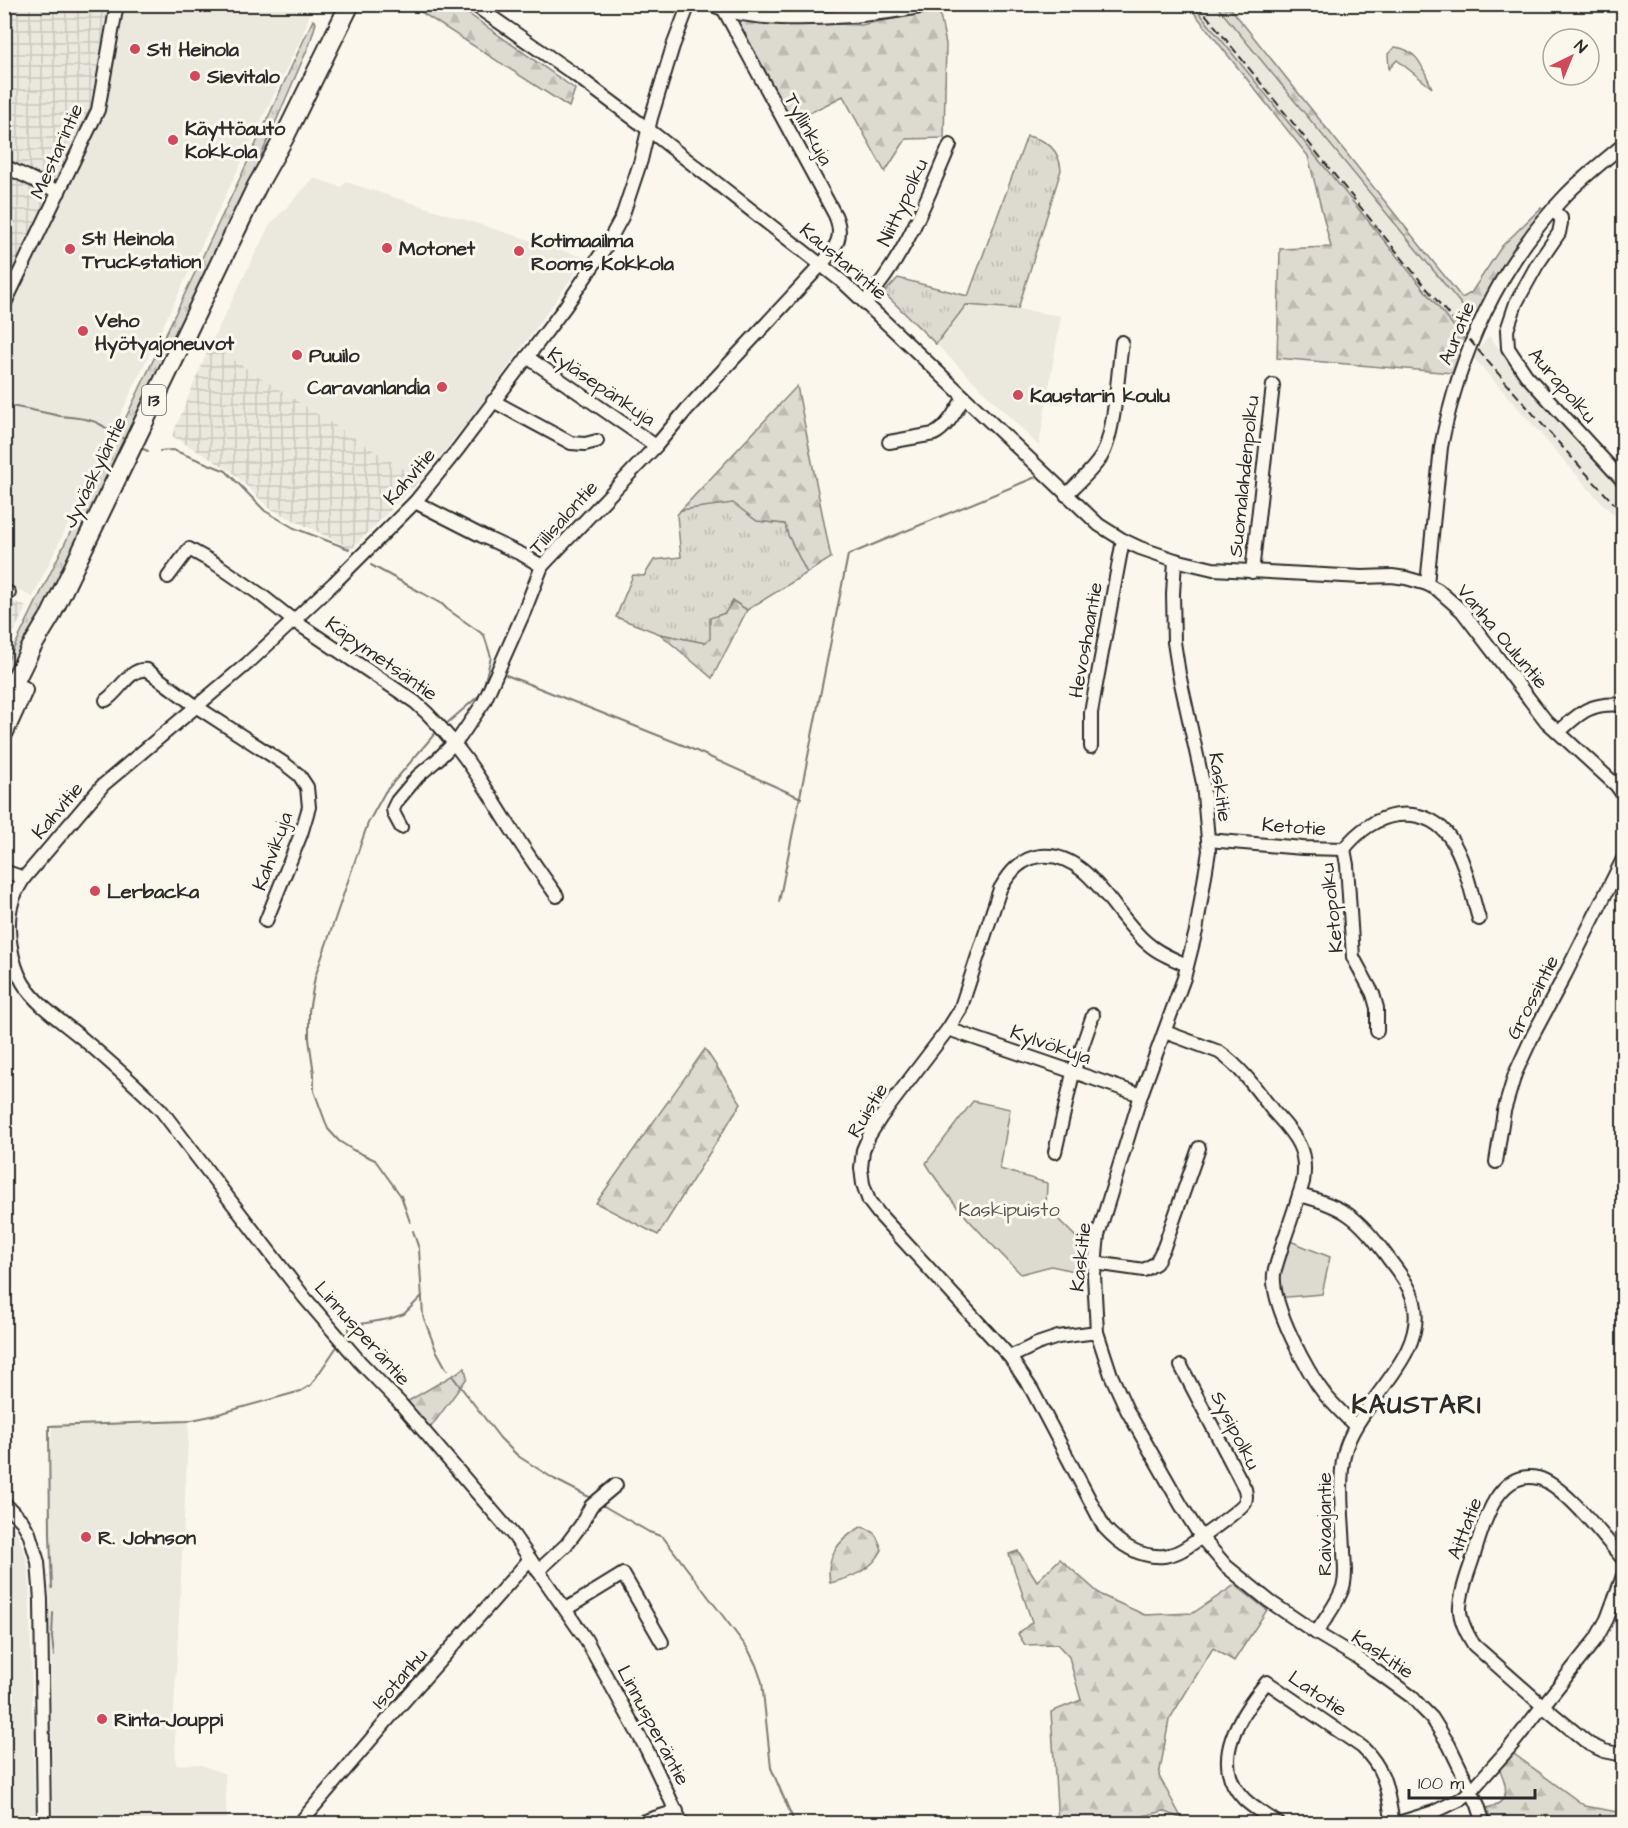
<svg xmlns="http://www.w3.org/2000/svg" width="1628" height="1828" font-family="'Architects Daughter',sans-serif">
	<style>
		.built { fill: #ebe8de }
		.industrial { fill: url(#industrial-grid) }
		.grass { fill: url(#grass-tufts); stroke: #84827e; stroke-width: 1.5 }
		.forest { fill: url(#forest-firs); stroke: #84827e; stroke-width: 1.5 }
		.park { fill: #dddad0; stroke: #84827e; stroke-width: 1.5 }
		.lines { fill: none; stroke-linecap: round; stroke-linejoin: round }
		.stream { stroke: #7b7a75; stroke-width: 2 }
		.minor-casing { stroke: #2b2b2b; stroke-width: 16 }
		.highway-casing { stroke: #2b2b2b; stroke-width: 22 }
		.minor { stroke: #fbf7ec; stroke-width: 12 }
		.highway { stroke: #fbf7ec; stroke-width: 18 }
		.rail { stroke: #2b2b2b; stroke-width: 2; stroke-dasharray: 9 4.5; stroke-linecap: butt }
		.poi-dot { fill: #d1495b; stroke: #fbf7ec; stroke-width: 2 }
		.labels { text-anchor: middle; stroke-width: 6; stroke-linejoin: round; paint-order: stroke }
		.shield { fill: #fbf7ec; stroke: #696865; stroke-width: 1.5 }
		.shield-label { font-size: 18px; font-weight: bold; fill: #2b2b2b }
		.poi-label { font-size: 20px; font-weight: bold; fill: #2b2b2b; stroke: #fbf7ec; text-anchor: start }
		.street-label { font-size: 20px; fill: #2b2b2b; stroke: #fbf7ec }
		.park-label { font-size: 20px; fill: #585754; stroke: #fbf7ec }
		.district-label { font-size: 26px; font-weight: bold; letter-spacing: 1.5px; fill: #2b2b2b; stroke: #fbf7ec }
	</style>
	<defs>
		<pattern id="industrial-grid" width="8" height="8" patternUnits="userSpaceOnUse" patternTransform="scale(1.5)"><rect width="8" height="8" fill="#ebe8de"/><path d="M0 4h8M4 0v8" fill="none" stroke="#cac7bf"/></pattern>
		<pattern id="grass-tufts" width="24" height="20" patternUnits="userSpaceOnUse" patternTransform="scale(1.5)"><rect width="24" height="20" fill="#dddad0"/><path d="M3 7l-1-3M5 7V3M7 7l1-3M15 17l-1-3M17 17v-4M19 17l1-3" fill="none" stroke="#bebbb3"/></pattern>
		<pattern id="forest-firs" width="22" height="20" patternUnits="userSpaceOnUse" patternTransform="scale(1.5)"><rect width="22" height="20" fill="#dddad0"/><path d="M5 1l3.5 6h-7zM16 11l3.5 6h-7z" fill="#bebbb3"/></pattern>
	</defs>
	<rect width="100%" height="100%" fill="#fbf7ec"/>
	<filter id="ink" filterUnits="userSpaceOnUse"><feTurbulence type="fractalNoise" baseFrequency=".0167" numOctaves="2"/><feDisplacementMap in="SourceGraphic" scale="12" xChannelSelector="R" yChannelSelector="G"/><feConvolveMatrix kernelMatrix="1 2 1 2 8 2 1 2 1" color-interpolation-filters="sRGB"/></filter>
	<g filter="url(#ink)">
		<g class="built">
			<polygon points="123,5 313,5 302,36 33,597 5,584 4,320 96,128 104,107"/>
			<polygon points="1193,5 1216,5 1474,320 1465,340"/>
			<polygon points="314,178 341,187 346,182 586,258 469,421 420,480 210,345 269,226"/>
			<polygon points="966,304 1018,309 1061,316 1039,446 936,344"/>
			<polygon points="1489,336 1543,403 1623,491 1623,524 1596,497 1473,357"/>
			<polygon points="189,1421 174,1712 176,1765 198,1764 225,1774 227,1823 53,1823 49,1519 52,1424"/>
			<polygon points="5,1516 16,1531 25,1553 29,1572 35,1823 5,1823"/>
		</g>
		<g class="industrial">
			<polygon points="4,5 112,5 94,104 61,178 51,183 5,160"/>
			<polygon points="5,172 47,193 50,201 5,294"/>
			<polygon points="210,345 420,480 352,549 269,508 231,471 172,436"/>
			<polygon points="5,597 26,607 5,651"/>
		</g>
		<g class="grass">
			<polygon points="313,20 316,23 310,43 250,181 115,458 5,694 5,666 108,455 241,176"/>
			<path d="M1027,136c20,4 32,13 34,34l-43,139 -52,-4 -30,39 -52,-51 14,-15 70,18z"/>
			<polygon points="733,502 757,521 785,524 788,535 807,573 747,610 733,601 710,639 705,643 660,634 616,617 633,575 644,576 654,560 681,557 677,515 681,510"/>
		</g>
		<g class="forest">
			<polygon points="410,5 456,5 575,89 569,107"/>
			<polygon points="1188,5 1193,5 1465,340 1452,373 1277,358 1280,249 1331,247 1308,156"/>
			<polygon points="1216,5 1228,5 1462,298 1471,293 1502,246 1541,208 1544,210 1474,320"/>
			<polygon points="939,10 946,44 944,138 906,139 885,172 843,96 790,123 733,19 861,25"/>
			<path d="M1395,47c24,3 28,22 37,41l-35,-28 -8,9 -1,-15z"/>
			<polygon points="797,386 831,558 807,573 788,535 785,524 757,521 733,503 681,510"/>
			<polygon points="733,601 747,610 712,678 660,634 705,643 710,639 710,618 725,613"/>
			<polygon points="705,1049 741,1103 658,1235 596,1203"/>
			<polygon points="465,1368 467,1378 431,1427 405,1403"/>
			<path d="M861,1527c13,2 17,10 21,23 -10,20 -31,28 -52,33 -5,-26 9,-44 31,-56z"/>
			<polygon points="1018,1551 1037,1581 1060,1559 1101,1595 1145,1615 1193,1613 1235,1585 1267,1610 1234,1661 1213,1648 1169,1720 1159,1776 1182,1819 1164,1811 1114,1823 1058,1823 1051,1712 1081,1700 1069,1657 1057,1644 1025,1645 1018,1634 1032,1622 1009,1554"/>
			<path d="M1514,1754l71,52 38,7v10h-132l-5,-15c25,-5 22,-21 13,-40z"/>
		</g>
		<g class="park">
			<path d="M973,1101l37,8 -10,60 47,14 -1,24 31,31 20,4 -3,33 -43,-9 -30,8c-33,-33 -71,-70 -95,-111z"/>
			<polygon points="1285,1239 1330,1257 1322,1294 1276,1298"/>
		</g>
		<g class="lines">
			<g class="stream">
				<path d="M4,405c19,3 38,7 56,11 17,2 37,2 49,15"/>
				<polyline points="119,436 124,439"/>
				<polyline points="143,449 148,451"/>
				<polyline points="160,451 173,450 226,471 265,511 294,528 349,549"/>
				<polyline points="371,565 442,604 447,609 484,635 491,657 482,693 445,725"/>
				<polyline points="506,675 685,746 801,798"/>
				<polyline points="779,902 848,555 1036,477"/>
				<polyline points="410,1222 401,1196 375,1160 353,1150 339,1141 328,1129 314,1091 314,1074 309,1039 309,1011 315,977 368,823 385,792 438,730"/>
				<polyline points="413,1231 419,1249 423,1316 436,1350 447,1370"/>
				<polyline points="349,1337 349,1326 389,1319 404,1314 422,1296"/>
				<polyline points="453,1377 500,1438 518,1456 554,1479 593,1499"/>
				<polyline points="602,1505 649,1532 663,1537 748,1649 756,1665 762,1682 771,1768 795,1824"/>
				<polyline points="52,1588 50,1533 49,1426 187,1421 211,1416 301,1391 311,1385 336,1348"/>
				<polyline points="53,1613 52,1637 54,1656"/>
			</g>
			<defs>
				<g id="minor">
					<polyline points="473,4 574,74 649,130 844,283 1099,525 1123,540 1140,548 1175,560 1213,569 1362,577 1392,576 1406,578 1427,584 1438,590 1462,611 1546,721 1616,785 1624,796"/>
					<path d="M711,4c46,25 173,12 224,0"/>
					<polyline points="4,166 59,192"/>
					<polyline points="1553,210 1561,218 1561,223 1559,233 1537,265 1516,303 1507,330 1508,348 1526,375 1624,482"/>
					<path d="M865,302c41,-46 61,-102 85,-157"/>
					<polyline points="4,305 98,110 117,4"/>
					<polyline points="527,357 656,446"/>
					<polyline points="493,401 571,443 585,444 597,441"/>
					<path d="M889,442l45,-8c14,-7 22,-24 30,-37"/>
					<path d="M1066,495c12,-12 26,-24 35,-38 14,-22 17,-87 21,-115"/>
					<polyline points="415,502 482,536 523,555 542,566"/>
					<polyline points="1175,560 1173,594 1174,642 1179,674 1203,783 1209,851 1196,931 1184,978 1141,1095 1098,1235 1094,1275 1097,1332 1111,1375 1127,1410 1181,1505 1201,1537 1226,1566 1269,1601 1316,1633 1358,1658 1412,1697 1421,1707 1432,1718 1449,1745 1478,1805 1484,1824"/>
					<polyline points="1252,572 1273,385"/>
					<path d="M168,577l21,-28 27,15 45,31 33,26 121,81c38,33 64,75 90,117 16,26 34,52 52,77"/>
					<path d="M1427,584l14,-137c18,-94 58,-182 124,-251 18,-19 39,-35 59,-52"/>
					<polyline points="4,591 9,593"/>
					<path d="M106,700c13,-8 24,-33 41,-30l50,37 88,57 14,11 8,12 2,20 -8,27 -35,87"/>
					<path d="M1559,732c22,-21 33,-30 65,-27"/>
					<polyline points="1091,747 1091,713 1095,690 1123,540"/>
					<path d="M401,827l-7,-13 -1,-5 4,-8 21,-25 20,-17 22,-22 24,-35 40,-90 18,-46 114,-120 31,-37 134,-144c14,-17 24,-27 14,-50l-111,-205"/>
					<path d="M1208,840l95,8 41,1c13,-17 33,-32 54,-34 61,-6 67,59 81,104"/>
					<polyline points="1344,849 1347,865 1353,957 1373,994 1377,1008 1377,1031"/>
					<polyline points="4,871 24,878"/>
					<polyline points="948,1029 1141,1095"/>
					<path d="M1165,1032l54,20c22,15 38,38 54,59 9,10 20,21 26,34 6,12 6,24 4,37 -6,20 -13,41 -20,61 -3,11 -7,21 -9,31 -3,31 33,98 52,122 9,10 19,20 29,30"/>
					<polyline points="1055,1152 1073,1073 1093,1015"/>
					<polyline points="1496,1162 1504,1111 1515,1074 1533,1035 1565,975 1624,857"/>
					<path d="M1299,1195c45,11 60,23 87,60 10,14 24,30 28,47 14,57 -59,101 -70,153 -6,31 -1,65 0,95 0,12 3,25 -1,37 -5,16 -18,32 -27,46"/>
					<polyline points="1095,1263 1144,1270 1156,1263 1164,1247 1199,1148"/>
					<polyline points="1010,1357 1037,1344 1058,1337 1097,1332"/>
					<path d="M1181,1366l64,123c1,5 2,9 0,13 -4,8 -54,43 -63,48 -5,3 -12,5 -18,6 -25,2 -44,-11 -60,-29l-72,-137 -22,-33 -131,-143 -10,-13 -6,-17 -2,-16 2,-18 6,-14 12,-19 67,-88 12,-19 40,-121c10,-17 21,-31 41,-33 48,-5 74,61 106,87 11,10 26,16 40,22"/>
					<polyline points="4,1503 22,1521 29,1533 38,1562 41,1600 44,1824"/>
					<path d="M1624,1560c-20,-22 -59,-75 -86,-82 -42,-10 -56,51 -65,80 -5,15 -12,32 -13,49 -1,13 7,27 14,38l69,61 46,38 15,7 20,4"/>
					<polyline points="538,1571 566,1545 581,1525 591,1506 616,1485"/>
					<polyline points="566,1609 623,1574 662,1642"/>
					<polyline points="299,1824 396,1710 530,1559"/>
					<polyline points="635,1824 677,1811"/>
					<path d="M682,1824l-35,-74 -62,-112 -71,-102 -115,-134 -39,-40 -56,-65 -143,-187c-25,-25 -51,-48 -78,-71 -20,-17 -46,-33 -60,-56 -12,-20 -18,-58 -11,-80 2,-9 7,-17 12,-25l79,-93 145,-122 86,-80 81,-81 43,-53 107,-142 40,-59 17,-31 19,-57 10,-42 22,-72 16,-42"/>
					<path d="M1279,1824c-11,-8 -25,-15 -35,-25 -36,-37 -4,-85 23,-117l95,65c25,24 25,44 31,77"/>
					<polyline points="1395,1824 1434,1812 1461,1799 1471,1791 1511,1746 1596,1639 1607,1619 1624,1573"/>
				</g>
				<g id="highway">
					<polyline points="4,703 31,648 51,615 257,186 285,136 350,4"/>
					<polyline points="4,732 23,690"/>
				</g>
			</defs>
			<use href="#minor" class="minor-casing"/>
			<use href="#highway" class="highway-casing"/>
			<use href="#minor" class="minor"/>
			<use href="#highway" class="highway"/>
			<path class="rail" d="M1197,4c140,172 275,349 427,510"/>
		</g>
	</g>
	<g class="poi-dot">
		<circle cx="135" cy="49" r="6"/>
		<circle cx="195" cy="76" r="6"/>
		<circle cx="173" cy="140" r="6"/>
		<circle cx="387" cy="248" r="6"/>
		<circle cx="70" cy="249" r="6"/>
		<circle cx="519" cy="251" r="6"/>
		<circle cx="83" cy="331" r="6"/>
		<circle cx="297" cy="355" r="6"/>
		<circle cx="442" cy="387" r="6"/>
		<circle cx="1018" cy="395" r="6"/>
		<circle cx="95" cy="891" r="6"/>
		<circle cx="86" cy="1537" r="6"/>
		<circle cx="102" cy="1719" r="6"/>
	</g>
	<g class="labels">
		<rect class="shield" x="142" y="385" width="24" height="30" rx="4.5"/>
		<g class="shield-label">
			<text x="154" y="406">13</text>
		</g>
		<g class="poi-label">
			<text x="147" y="56">St1 Heinola</text>
			<text x="207" y="83">Sievitalo</text>
			<text x="185" y="135">Käyttöauto<tspan x="185" dy="23">Kokkola</tspan></text>
			<text x="82" y="245">St1 Heinola<tspan x="82" dy="23">Truckstation</tspan></text>
			<text x="531" y="247">Kotimaailma<tspan x="531" dy="23">Rooms Kokkola</tspan></text>
			<text x="399" y="255">Motonet</text>
			<text x="95" y="327">Veho<tspan x="95" dy="23">Hyötyajoneuvot</tspan></text>
			<text x="309" y="362">Puuilo</text>
			<text x="430" y="394" text-anchor="end">Caravanlandia</text>
			<text x="1030" y="402">Kaustarin koulu</text>
			<text x="107" y="898">Lerbacka</text>
			<text x="98" y="1544">R. Johnson</text>
			<text x="114" y="1726">Rinta-Jouppi</text>
		</g>
		<g class="street-label">
			<text transform="translate(809 129) rotate(61)" y="7">Tyllinkuja</text>
			<text transform="translate(56 151) rotate(-66)" y="7">Mestarintie</text>
			<text transform="translate(902 202) rotate(-65)" y="7">Niittypolku</text>
			<text transform="translate(844 261) rotate(40)" y="7">Kaustarintie</text>
			<text transform="translate(1456 333) rotate(-68)" y="7">Auratie</text>
			<text transform="translate(1563 385) rotate(49)" y="7">Aurapolku</text>
			<text transform="translate(602 386) rotate(34)" y="7">Kyläsepänkuja</text>
			<text transform="translate(94 472) rotate(-64)" y="7">Jyväskyläntie</text>
			<text transform="translate(409 476) rotate(-49)" y="7">Kahvitie</text>
			<text transform="translate(1243 476) rotate(-84)" y="7">Suomalahdenpolku</text>
			<text transform="translate(563 517) rotate(-48)" y="7">Tiilisalontie</text>
			<text transform="translate(1503 636) rotate(50)" y="7">Vanha Ouluntie</text>
			<text transform="translate(1085 640) rotate(-80)" y="7">Hevoshaantie</text>
			<text transform="translate(382 658) rotate(35)" y="7">Käpymetsäntie</text>
			<text transform="translate(1221 787) rotate(82)" y="7">Kaskitie</text>
			<text transform="translate(57 810) rotate(-50)" y="7">Kahvitie</text>
			<text transform="translate(1294 826) rotate(4)" y="7">Ketotie</text>
			<text transform="translate(272 851) rotate(-70)" y="7">Kahvikuja</text>
			<text transform="translate(1331 908) rotate(-96)" y="7">Ketopolku</text>
			<text transform="translate(1532 997) rotate(-63)" y="7">Grossintie</text>
			<text transform="translate(1051 1044) rotate(19)" y="7">Kylvökuja</text>
			<text transform="translate(867 1110) rotate(-59)" y="7">Ruistie</text>
			<text transform="translate(1080 1257) rotate(-84)" y="7">Kaskitie</text>
			<text transform="translate(363 1333) rotate(48)" y="7">Linnusperäntie</text>
			<text transform="translate(1236 1430) rotate(63)" y="7">Sysipolku</text>
			<text transform="translate(1324 1524) rotate(-90)" y="7">Raivaajantie</text>
			<text transform="translate(1464 1528) rotate(-69)" y="7">Aittatie</text>
			<text transform="translate(1383 1654) rotate(34)" y="7">Kaskitie</text>
			<text transform="translate(399 1678) rotate(-49)" y="7">Isotanhu</text>
			<text transform="translate(1318 1693) rotate(34)" y="7">Latotie</text>
			<text transform="translate(654 1725) rotate(62)" y="7">Linnusperäntie</text>
		</g>
		<g class="park-label">
			<text x="1009" y="1216">Kaskipuisto</text>
		</g>
		<g class="district-label">
			<text x="1417" y="1413">KAUSTARI</text>
		</g>
	</g>
	<rect width="1628" height="1828" fill="none" stroke="#fbf7ec" stroke-width="24"/>
	<rect x="12" y="12" width="1604" height="1804" fill="none" stroke="#2b2b2b" stroke-width="2" filter="url(#ink)"/>
	<g transform="translate(1571 57) rotate(43)"><circle r="28" fill="#fbf7ec" stroke="#a8a59f" stroke-width="1.5"/>
	<path d="M0-4.5L10 22L0 15L-10 22Z" fill="#d1495b"/>
	<text y="-9" font-size="16" font-weight="bold" text-anchor="middle" fill="#2b2b2b">N</text>
	</g>
	<path d="M1409 1789v9h126v-9" fill="none" stroke="#2b2b2b" stroke-width="3"/>
	<text x="1418" y="1789" font-size="18" fill="#2b2b2b" stroke="#fbf7ec" stroke-width="4.5" paint-order="stroke">100 m</text>
</svg>
